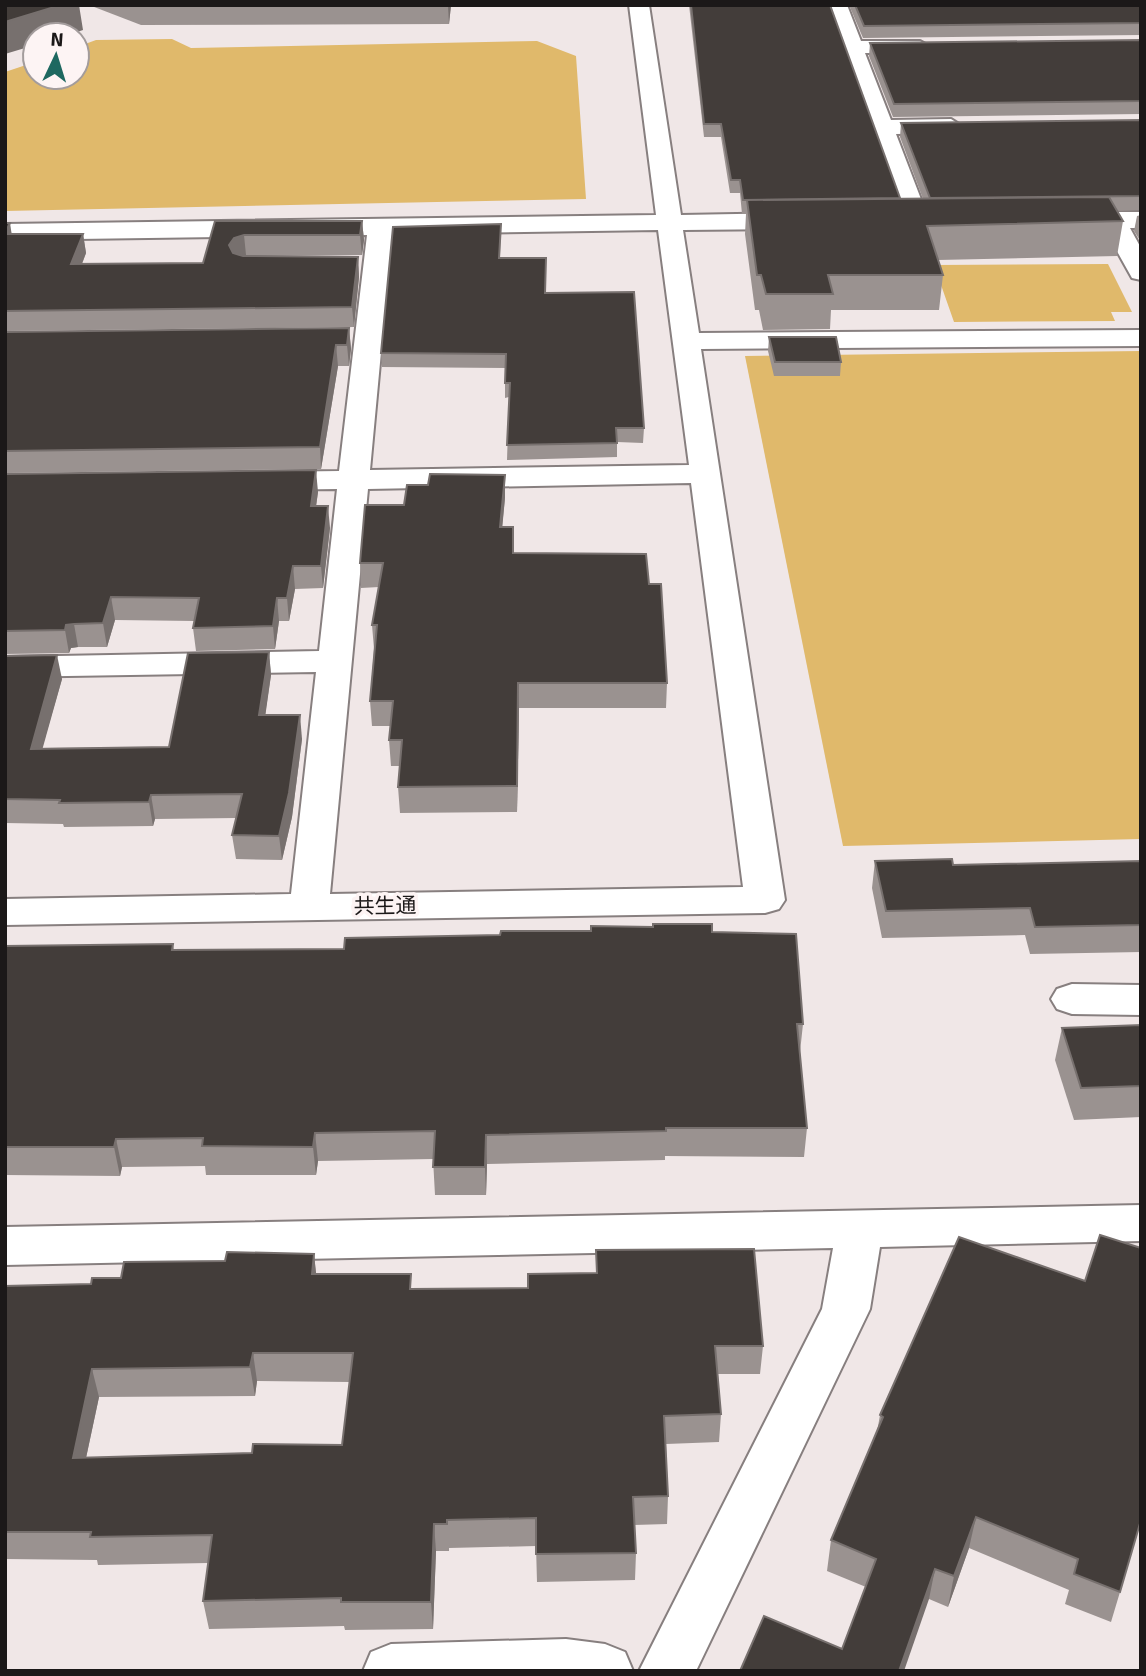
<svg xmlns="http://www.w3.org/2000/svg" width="1146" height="1676" font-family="Signika,'Noto Sans JP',sans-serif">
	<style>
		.green { fill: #e0b96b }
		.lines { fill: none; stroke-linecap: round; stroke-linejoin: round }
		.minor-casing { stroke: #877f7f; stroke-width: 4 }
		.minor { fill: #fff; fill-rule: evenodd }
		.wall { fill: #9a9290; fill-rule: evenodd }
		.shaded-wall { fill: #77706e }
		.building { fill: #433d3a; stroke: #77706e; stroke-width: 2; fill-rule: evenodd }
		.labels { text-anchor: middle; stroke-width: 7; stroke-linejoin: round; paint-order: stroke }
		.street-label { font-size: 21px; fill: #1b1818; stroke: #fdf4f4 }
	</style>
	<rect width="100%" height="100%" fill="#f0e7e7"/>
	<g class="green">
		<polygon points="172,39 191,48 537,41 576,56 586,199 5,211 5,72 35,62 35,77 77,77 77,47 96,40"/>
		<polygon points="1108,264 1132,312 1111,312 1115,321 954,322 934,265"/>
		<polygon points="1141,351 1141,839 843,846 745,356"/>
	</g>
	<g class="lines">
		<defs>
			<g id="minor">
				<path d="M629,5h20l32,210 117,-2 9,3 4,5 -4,5 -9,3 -115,1 16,103 442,-3v16l-440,3 84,551 -6,9 -14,4 -760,12v-26l286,-5 25,-222 -311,5v-20l314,-6 18,-162 -71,1 -11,-2 -4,-7 4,-7 11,-2 73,-1 28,-236 -362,5v-16l651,-9zM658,230l31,235 -319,5 22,-236zM691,483l52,404 -413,7 38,-405z"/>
				<polygon points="827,5 847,5 861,41 920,41 931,47 920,53 865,53 891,120 951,119 962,126 951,133 896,134 929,220 925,225 907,225 903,220"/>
				<polygon points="1071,212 1141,212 1141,228 1130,228 1141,248 1141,280 1132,278 1104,228 1062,225 1058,220 1062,215"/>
				<polygon points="1072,984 1141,985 1141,1015 1072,1014 1057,1009 1051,999 1057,989"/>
				<polygon points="1141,1205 1141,1241 880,1247 870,1309 696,1671 639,1671 822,1309 833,1248 5,1265 5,1227"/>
				<polygon points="566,1639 605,1644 625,1652 633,1671 363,1671 371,1652 391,1644"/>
			</g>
		</defs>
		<use href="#minor" class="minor-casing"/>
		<use href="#minor" class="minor"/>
	</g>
	<g class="wall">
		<polygon points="89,5 451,5 449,24 141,25"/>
		<polygon points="689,5 830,5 900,199 923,199 900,137 901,123 1141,120 1141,210 1117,211 1123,221 1117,256 938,260 943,275 939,310 831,310 830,329 763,330 759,310 755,310 745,234 746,214 742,214 740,193 730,193 721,137 704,137"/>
		<polygon points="849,5 1141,5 1141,35 863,38"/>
		<polygon points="1141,40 1141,114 893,117 869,56 870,43"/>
		<polygon points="1141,215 1141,242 1134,231 1137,216"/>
		<polygon points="215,221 362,221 364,240 362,255 242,256 358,257 359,277 354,327 5,331 5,223 12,234 83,234 86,253 82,264 203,263"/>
		<polygon points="501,224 500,258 545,293 644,428 643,443 617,442 617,457 507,460 509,397 505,398 505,368 382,367 381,353"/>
		<polygon points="349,328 351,349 349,366 338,366 321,469 5,473 5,332"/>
		<polygon points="769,337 841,362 840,376 774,376 768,351"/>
		<polygon points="5,474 318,492 316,506 330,528 323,588 295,589 289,621 279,621 275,649 196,651 193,628 195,621 115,620 107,647 78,647 71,648 69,653 5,654"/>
		<polygon points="505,498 502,527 514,553 649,584 667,683 666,708 519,708 517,812 400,813 398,787 400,766 391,766 389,740 391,726 372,726 370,701 374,649 372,625 379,587 361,588 360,563"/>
		<polygon points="269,652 271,675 265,715 302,739 292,817 282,860 236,859 232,835 236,818 155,819 153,826 64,827 63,824 5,823 5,656 62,679 42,748 169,747"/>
		<polygon points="875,861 953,865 1141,861 1141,952 1030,954 1025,935 882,938 872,888"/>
		<polygon points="712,932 803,1024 800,1052 807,1128 804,1157 665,1156 665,1160 487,1164 486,1195 435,1195 433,1159 318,1161 316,1175 206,1175 205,1166 122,1167 120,1176 5,1175 5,946 173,944 174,950 344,949"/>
		<polygon points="1141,1025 1141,1117 1074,1120 1055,1060 1062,1028"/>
		<polygon points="959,1237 1120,1592 1111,1622 1065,1604 1069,1590 969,1548 948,1607 929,1599 842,1649 866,1587 827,1571 831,1540 877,1432 880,1415"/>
		<path d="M596,1250l167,96 -3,28h-42l3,40 -2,28 -53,2 2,52 -1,28 -33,1 2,28 -1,27 -98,2 -1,-36 -87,2v3h-13l-3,78 -88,1 -1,-4 -135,3 -6,-28 5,-38 -110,2 -1,-5 -92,-1v-273l86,-2 134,-23 89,-7 2,20 96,15 116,-1 68,-15zM257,1381l93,1 -8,63 -90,8 -166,5 13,-61 156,-1z"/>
	</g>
	<g class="shaded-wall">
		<polygon points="61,5 79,5 83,30 68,35 35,35 35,45 5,54 5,22"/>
		<polygon points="448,5 451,5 449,24"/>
		<polygon points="362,221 364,240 362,255 360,235"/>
		<polygon points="10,223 13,243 5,238 5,233"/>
		<polygon points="83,234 86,253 74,284 71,264"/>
		<polygon points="244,235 246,255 236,257 231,265 229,245 234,238"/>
		<polygon points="358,257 359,277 354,327 352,307"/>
		<polygon points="349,328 351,349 349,366 347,345"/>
		<polygon points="336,345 338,366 321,469 320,447"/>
		<polygon points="316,470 318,492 313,528 311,506"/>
		<polygon points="505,475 505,498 500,551 500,527"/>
		<polygon points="328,506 330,528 323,588 321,566"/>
		<polygon points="293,566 295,589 289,621 287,598"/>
		<polygon points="111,597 115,620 107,647 103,623"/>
		<polygon points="277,598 279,621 275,649 273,626"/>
		<polygon points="74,624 78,647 71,648 69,653 65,630 66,625"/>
		<polygon points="269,652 271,675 262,739 259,715"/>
		<polygon points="57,655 62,679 36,772 31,749"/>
		<polygon points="518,683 519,708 517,812 517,786"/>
		<polygon points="300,715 302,739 292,817 282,860 279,836"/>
		<polygon points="151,795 155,819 153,826 149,802"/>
		<polygon points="315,1133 318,1161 316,1175 313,1147"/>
		<polygon points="486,1135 487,1164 486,1195 485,1167"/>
		<polygon points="116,1139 122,1167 120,1176 114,1147"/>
		<polygon points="314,1254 317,1282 312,1274"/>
		<polygon points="253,1353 257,1381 255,1396 250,1367"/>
		<polygon points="92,1369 99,1397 80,1486 73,1458"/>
		<polygon points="976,1517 969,1548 948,1607 954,1576"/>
		<polygon points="434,1524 436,1551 433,1629 431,1602"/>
		<polygon points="935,1569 929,1599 904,1671 899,1671"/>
	</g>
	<g class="building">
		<polygon points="5,5 61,5 5,22"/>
		<polygon points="691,5 830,5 900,198 743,200 740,180 731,180 721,124 704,124"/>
		<polygon points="855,5 1141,5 1141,23 864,26"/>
		<polygon points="1141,40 1141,101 894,104 870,43"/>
		<polygon points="1141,120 1141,196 930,198 901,123"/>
		<polygon points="1109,197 1123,221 927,226 943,275 828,275 833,294 766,294 761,275 757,275 747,200"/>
		<polygon points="215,221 362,221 360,235 244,235 234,238 229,245 233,253 243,256 358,257 352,307 5,311 5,234 83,234 71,264 203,263"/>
		<polygon points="5,223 10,223 5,233"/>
		<polygon points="501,224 499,258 546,258 545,293 634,292 644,428 616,428 617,443 507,445 510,383 505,383 506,354 381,353 393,227"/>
		<polygon points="349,328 347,345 336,345 320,447 5,451 5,332"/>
		<polygon points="769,337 836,337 841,362 775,362"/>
		<polygon points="316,470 311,506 328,506 321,566 293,566 287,598 277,598 273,626 193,628 199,598 111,597 103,623 74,624 66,625 65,630 5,631 5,474"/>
		<polygon points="430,474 505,475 500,527 513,527 513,553 646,554 649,584 661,584 667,683 518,683 517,786 398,787 402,740 389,740 393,701 370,701 377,625 372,625 383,563 360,563 365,505 404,505 407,485 428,485"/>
		<polygon points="269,652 259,715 300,715 289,793 279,836 232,835 242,794 151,795 149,802 59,803 60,800 5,799 5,656 57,655 31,749 169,747 188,653"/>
		<polygon points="952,859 953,865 1141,861 1141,925 1035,927 1030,908 886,911 875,861"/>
		<polygon points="653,924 712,924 712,932 796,934 803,1024 797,1024 807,1128 666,1128 666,1131 486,1135 485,1167 433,1167 435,1131 315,1133 313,1147 202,1146 203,1138 116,1139 114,1147 5,1147 5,946 173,944 172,950 344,949 345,938 500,935 501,931 591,931 591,926 653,927"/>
		<polygon points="1141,1025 1141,1086 1081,1088 1062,1028"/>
		<polygon points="1100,1235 1141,1248 1141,1520 1120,1592 1074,1574 1078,1559 976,1517 954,1576 935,1569 899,1671 740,1671 764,1616 842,1649 876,1559 831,1540 883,1417 880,1415 959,1237 1085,1281"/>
		<path d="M754,1249l9,97h-48l6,68 -57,2 4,80 -35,1 3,56 -100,1v-36l-89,2v4h-13l-3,78h-90v-4l-138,3 9,-66 -122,2 1,-5h-86v-246l86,-2 1,-6h29l3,-16 101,-1 2,-9 87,2 -2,20h99l-1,15 118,-1v-14l69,-1 -1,-23zM253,1353h100l-11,92 -89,-1 -1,9 -179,5 19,-89 158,-2z"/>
	</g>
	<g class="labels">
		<g class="street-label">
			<text transform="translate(385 906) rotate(-1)" y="7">共生通</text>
		</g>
	</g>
	<rect width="1146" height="1676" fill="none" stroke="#1b1818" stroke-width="14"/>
	<g transform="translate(56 56) rotate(4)"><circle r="33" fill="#fdf4f4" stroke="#a39c9c" stroke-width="2"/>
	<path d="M0-5L12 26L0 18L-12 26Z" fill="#1e6860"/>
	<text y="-10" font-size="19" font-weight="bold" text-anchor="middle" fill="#1b1818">N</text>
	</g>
</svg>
